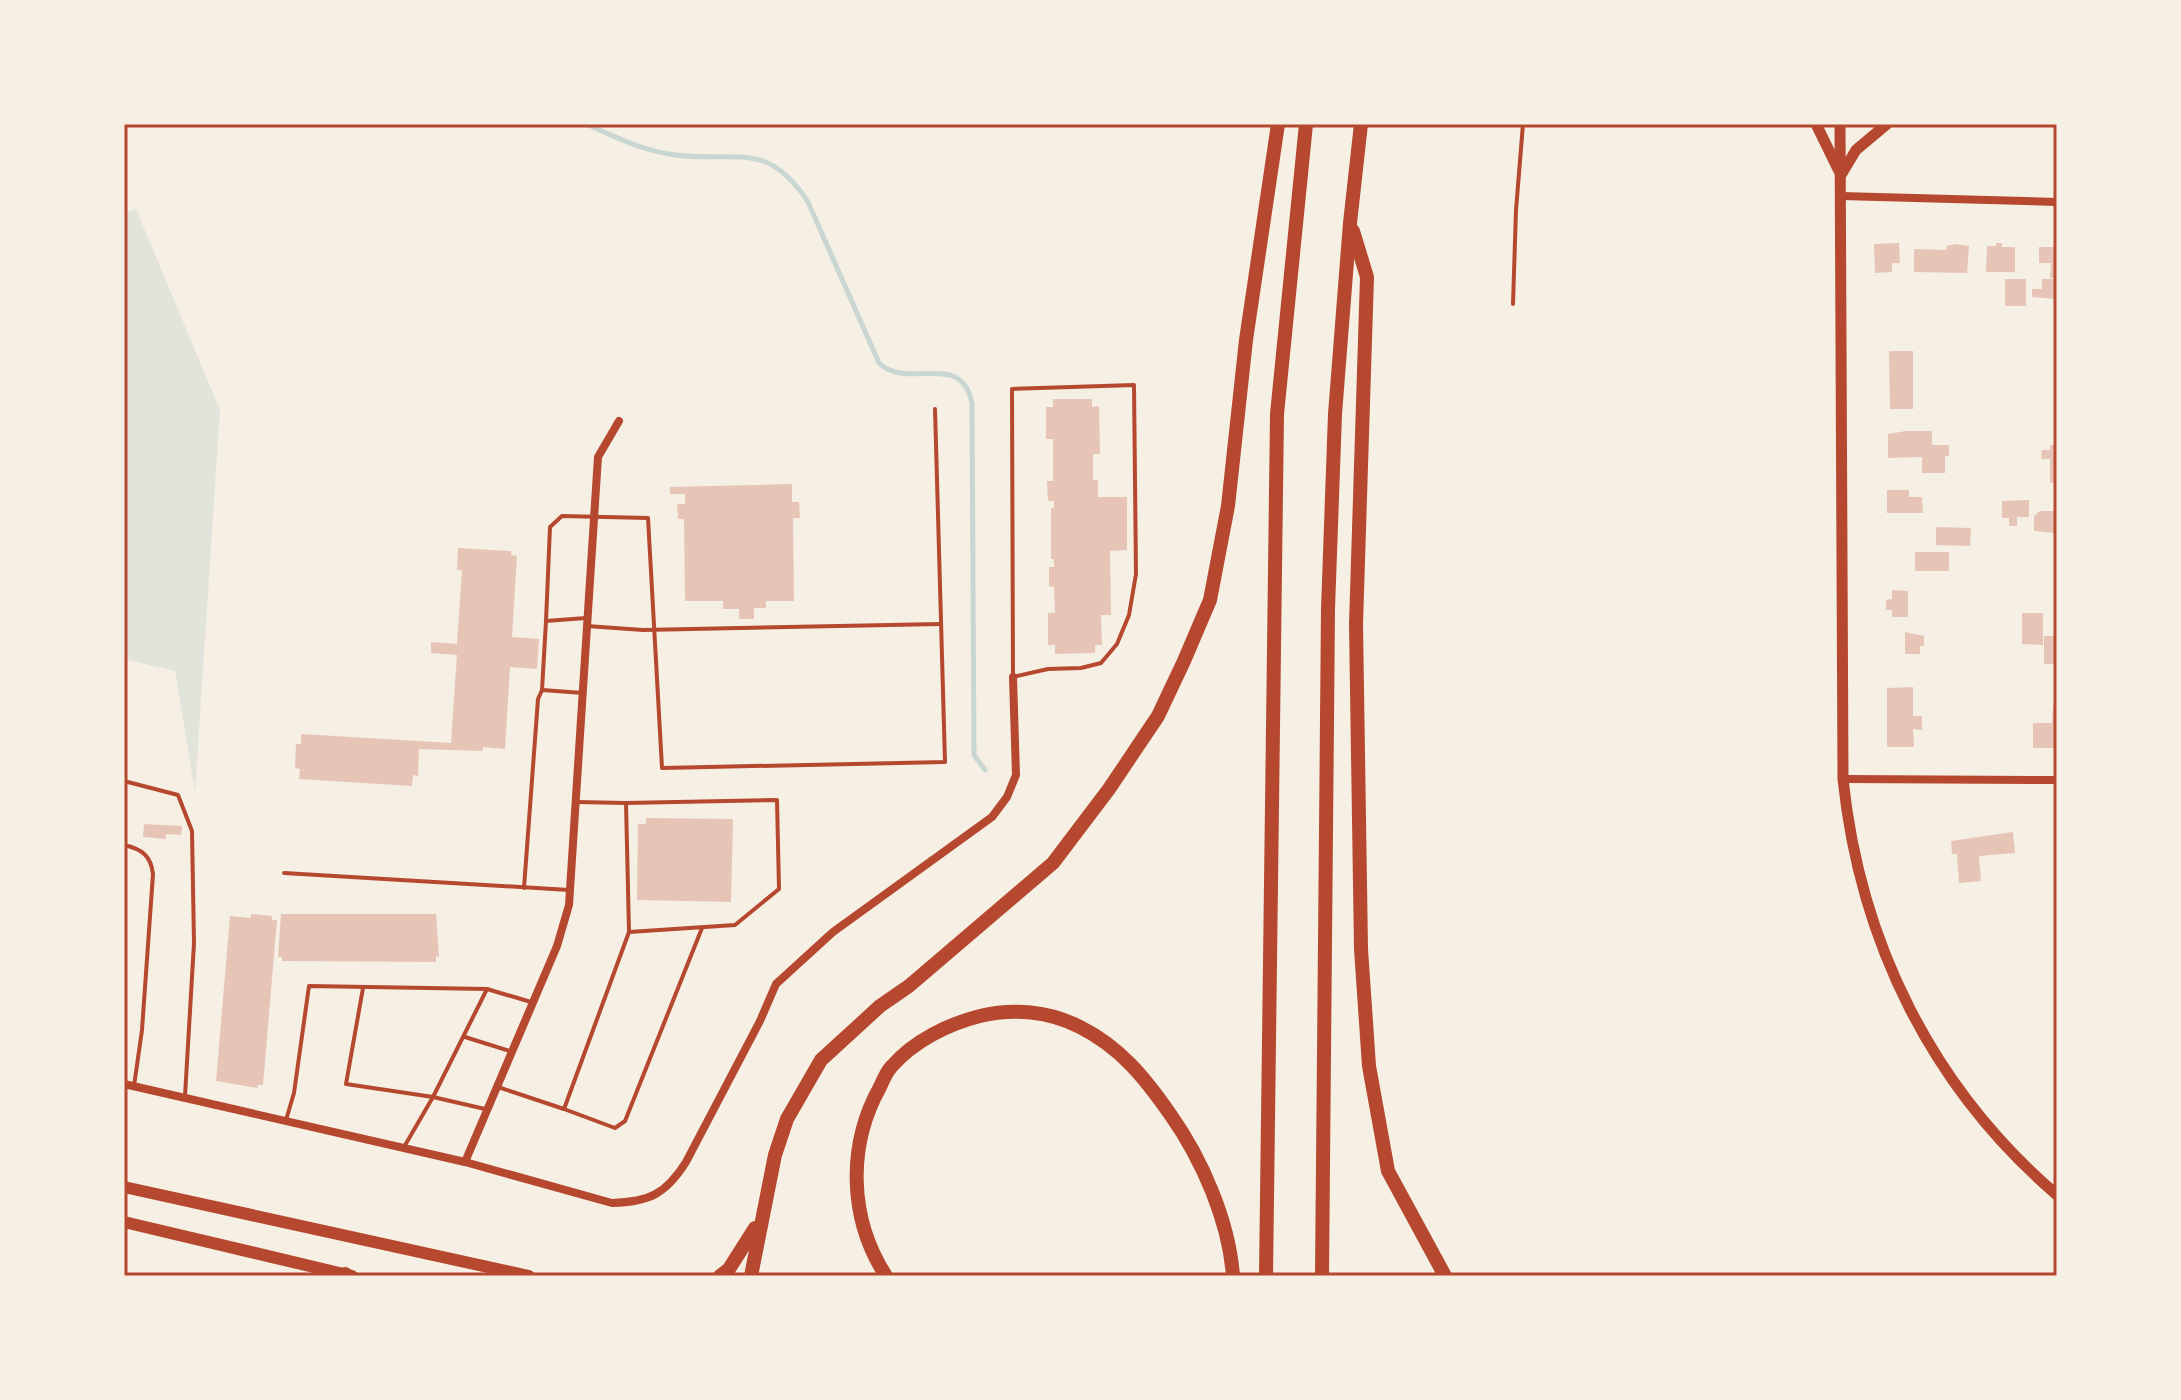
<svg xmlns="http://www.w3.org/2000/svg" width="2181" height="1400" font-family="'Varela Round',sans-serif">
	<style>
		.green { fill: #e2e4dc }
		.lines { fill: none; stroke-linecap: round; stroke-linejoin: round }
		.stream { stroke: #c9d6d2; stroke-width: 5 }
		.building { fill: #e6c5b7 }
		.service { stroke: #b5482f; stroke-width: 4 }
		.minor { stroke: #b5482f; stroke-width: 8 }
		.secondary { stroke: #b5482f; stroke-width: 11 }
		.primary { stroke: #b5482f; stroke-width: 12 }
		.motorway { stroke: #b5482f; stroke-width: 14 }
		.neatline { fill: none; stroke: #b5482f; stroke-width: 3 }
	</style>
	<rect width="100%" height="100%" fill="#f6efe4"/>
	<polygon class="green" points="136,209 220,410 195,792 175,671 124,659 124,212"/>
	<g class="lines">
		<path class="stream" d="M587,124c27,13 53,25 82,30 63,11 96,-18 139,48l71,161c29,28 83,-14 93,41l2,351 11,15"/>
	</g>
	<g class="building">
		<polygon points="1899,243 1900,263 1892,263 1892,272 1875,273 1874,244"/>
		<polygon points="1996,243 2002,243 2002,247 2015,247 2015,272 1986,272 1987,246 1996,246"/>
		<polygon points="1955,244 1969,246 1967,273 1914,272 1914,249 1946,250 1947,246"/>
		<polygon points="2039,247 2057,247 2057,278 2050,278 2051,263 2039,263"/>
		<rect x="2005" y="279" width="21" height="27"/>
		<polygon points="2042,279 2057,279 2057,299 2032,297 2032,289 2042,289"/>
		<polygon points="1889,351 1913,351 1913,409 1890,409"/>
		<polygon points="1053,399 1092,399 1092,407 1099,406 1100,454 1093,454 1093,480 1098,480 1098,497 1127,497 1127,550 1110,551 1111,615 1101,615 1102,645 1095,645 1095,653 1055,654 1055,645 1048,645 1048,613 1055,613 1054,587 1049,586 1049,567 1054,567 1054,559 1051,559 1051,508 1054,508 1054,501 1048,501 1047,481 1053,481 1053,439 1046,439 1046,407 1053,407"/>
		<polygon points="1906,431 1932,431 1932,445 1949,445 1949,456 1945,456 1945,473 1922,473 1922,457 1888,458 1888,434"/>
		<polygon points="2050,445 2057,445 2057,482 2050,483 2050,459 2041,459 2042,450 2050,450"/>
		<polygon points="792,484 792,502 799,502 800,518 793,518 794,601 766,601 766,608 754,608 754,619 739,619 739,609 723,609 723,601 685,601 684,519 678,519 677,504 685,504 685,494 670,494 670,487"/>
		<polygon points="1887,490 1909,490 1909,497 1922,497 1923,513 1887,513"/>
		<polygon points="2029,500 2029,517 2017,517 2017,526 2009,526 2009,518 2002,518 2002,501"/>
		<polygon points="2040,511 2057,511 2057,533 2034,531 2034,516"/>
		<polygon points="1936,527 1971,528 1970,546 1936,545"/>
		<polygon points="458,548 511,551 511,555 517,556 512,637 539,639 537,669 510,667 505,749 483,747 483,751 419,749 418,776 413,775 412,786 299,779 300,769 295,768 296,744 301,744 301,734 451,743 457,655 431,653 431,642 457,644 462,570 457,570"/>
		<rect x="1915" y="552" width="34" height="19"/>
		<polygon points="1892,590 1908,591 1908,617 1892,617 1892,610 1886,610 1886,600 1892,599"/>
		<polygon points="2022,613 2043,613 2043,645 2022,644"/>
		<polygon points="1905,632 1924,636 1924,646 1920,646 1920,654 1905,654"/>
		<rect x="2044" y="636" width="13" height="28"/>
		<polygon points="1913,687 1913,716 1922,716 1922,730 1913,729 1914,747 1887,747 1887,688"/>
		<polygon points="2053,705 2057,705 2057,748 2033,748 2033,723 2052,723"/>
		<polygon points="646,818 733,819 731,902 637,900 638,824 646,824"/>
		<polygon points="144,824 182,826 181,835 166,834 166,839 143,837"/>
		<polygon points="2013,832 2015,853 1979,856 1981,881 1959,883 1957,854 1952,854 1951,841"/>
		<polygon points="251,914 272,916 272,920 277,920 263,1085 258,1085 258,1088 216,1081 230,916 251,918"/>
		<polygon points="281,914 436,914 439,957 436,956 436,962 282,961 282,957 278,957"/>
	</g>
	<g class="lines">
		<g class="service">
			<polyline points="1513,304 1516,210 1523,124"/>
			<polygon points="1134,385 1136,574 1129,615 1117,644 1101,663 1081,668 1048,669 1013,677 1012,389"/>
			<polyline points="546,621 550,527 562,516 648,518 662,768 945,762 935,409"/>
			<polyline points="587,626 643,630 941,624"/>
			<polyline points="542,690 546,621 586,618"/>
			<polyline points="124,781 178,795 192,831 194,943 185,1096"/>
			<polyline points="576,802 626,803 629,932 735,925 779,889 777,800 626,803"/>
			<path d="M124,845c18,4 27,11 29,29l-11,156 -8,56"/>
			<polyline points="284,873 569,890"/>
			<polyline points="524,888 538,699 542,690 583,693"/>
			<polyline points="363,988 346,1084 433,1097 487,989"/>
			<polyline points="465,1037 510,1051"/>
			<polyline points="498,1087 564,1109 629,932"/>
			<polyline points="564,1109 615,1128 625,1121 702,928"/>
			<polyline points="286,1120 294,1093 309,986 487,989 531,1002"/>
			<polyline points="404,1147 433,1097 485,1109"/>
		</g>
		<g class="minor">
			<polyline points="1841,196 2057,202"/>
			<polyline points="1843,779 2057,780"/>
			<path d="M124,1084l341,78 147,41c37,-1 54,-9 74,-41l74,-141 16,-37 57,-52 159,-115 15,-20 9,-22 -3,-98"/>
			<polyline points="465,1162 557,946 569,905 598,457 619,421"/>
		</g>
		<g class="secondary">
			<polyline points="1816,124 1839,171"/>
			<path d="M1840,124l3,655c17,163 89,309 214,416"/>
			<polyline points="1841,175 1856,150 1887,124"/>
		</g>
		<g class="primary">
			<polyline points="124,1187 529,1276"/>
			<polyline points="124,1222 352,1276"/>
		</g>
		<g class="motorway">
			<polyline points="1353,231 1367,277 1356,624 1361,949 1369,1066 1388,1171 1445,1276"/>
			<polyline points="345,1274 348,1276"/>
			<polyline points="720,1276 729,1269 755,1228"/>
			<polyline points="751,1276 775,1155 787,1119 821,1060 880,1006 909,986 1053,863 1109,789 1158,716 1184,661 1210,600 1228,506 1246,340 1278,124"/>
			<path d="M886,1276c-37,-57 -39,-130 -6,-189 3,-7 7,-16 12,-21 22,-25 56,-42 88,-50 33,-8 69,-5 100,11 40,20 65,51 90,87 32,45 59,107 63,162"/>
			<polyline points="1266,1276 1277,414 1306,124"/>
			<polyline points="1322,1276 1328,609 1335,414 1350,223 1361,124"/>
		</g>
	</g>
	<rect width="2181" height="1400" fill="none" stroke="#f6efe4" stroke-width="252"/>
	<rect x="126" y="126" width="1929" height="1148" class="neatline"/>
</svg>
